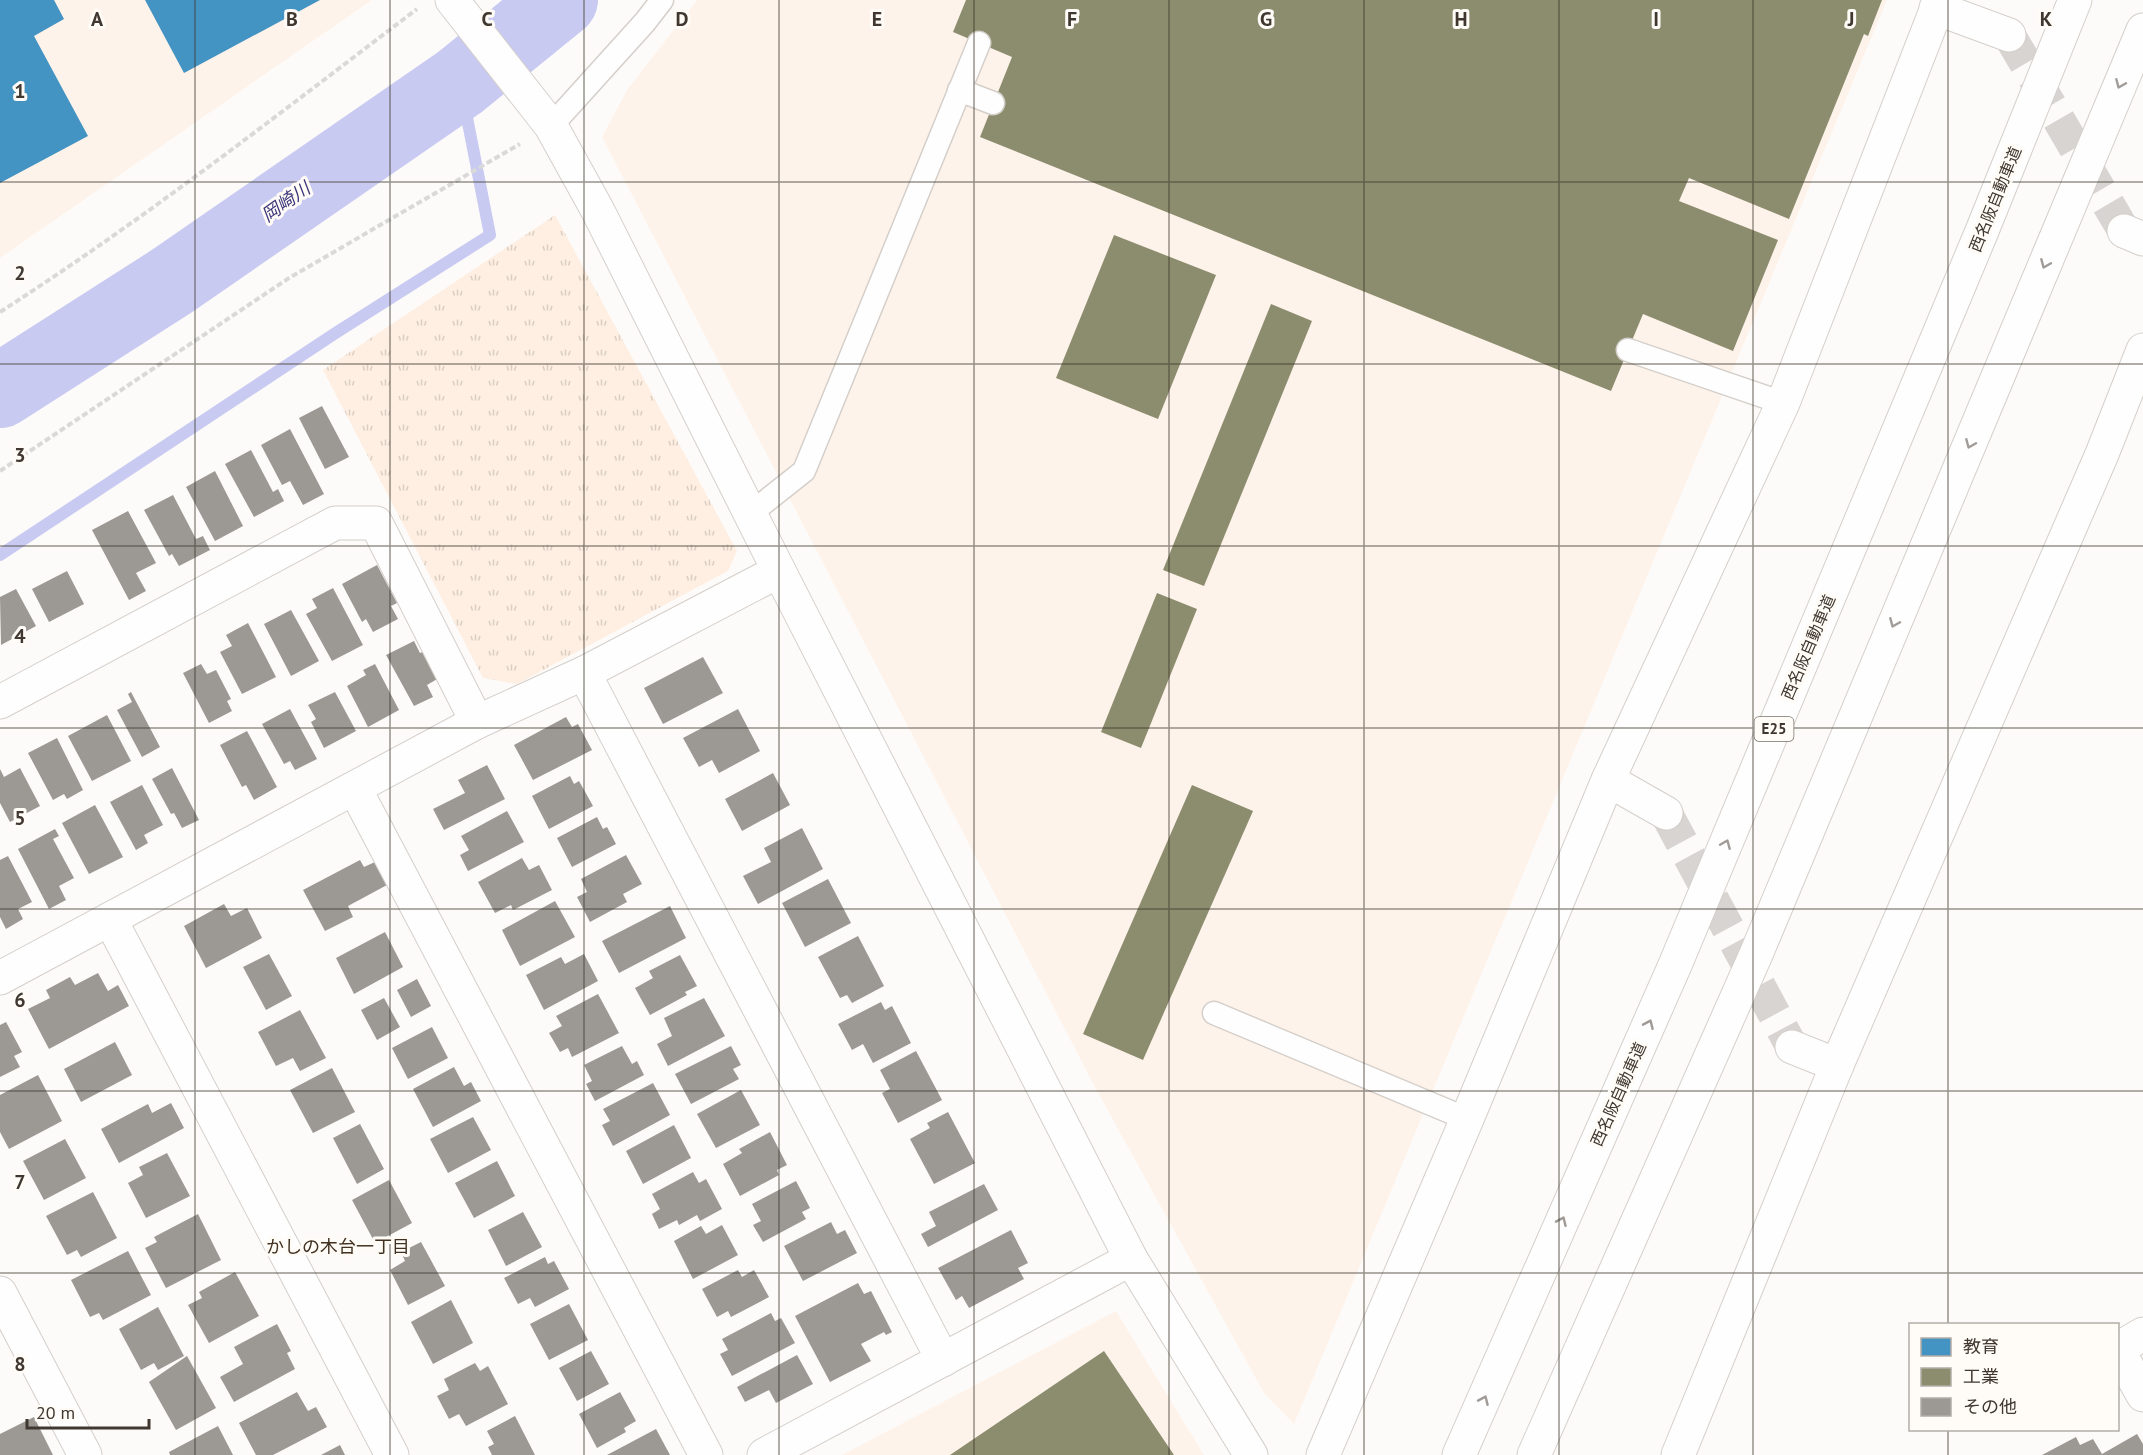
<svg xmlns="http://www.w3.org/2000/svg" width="2143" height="1455" font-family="'PT Sans','Noto Sans JP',sans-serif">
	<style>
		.built { fill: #fef3ea }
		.park { fill: url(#park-tufts) }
		.schools { fill: #4393c3 }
		.industry { fill: #8c8c6e }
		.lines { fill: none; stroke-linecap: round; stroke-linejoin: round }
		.stream { stroke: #c9caf2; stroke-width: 12 }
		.river { stroke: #c9caf2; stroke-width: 74 }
		.building { fill: #9c9894 }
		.minor-tunnel { stroke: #d7d4d1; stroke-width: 33; stroke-dasharray: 33 16; stroke-linecap: butt }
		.service-casing { stroke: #d4cfca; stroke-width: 25 }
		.minor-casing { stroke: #d4cfca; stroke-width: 35 }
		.tertiary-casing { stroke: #d4cfca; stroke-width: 35 }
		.motorway-casing { stroke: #d4cfca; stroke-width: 35 }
		.path { stroke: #dad9d9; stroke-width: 4; stroke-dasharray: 6 3; stroke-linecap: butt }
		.service { stroke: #fffefe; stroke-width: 22 }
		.minor { stroke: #fffefe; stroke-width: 33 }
		.tertiary { stroke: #fffefe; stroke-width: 33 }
		.motorway { stroke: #fffefe; stroke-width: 33 }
		.oneway { stroke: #a09b97 }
		.grid { fill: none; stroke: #403830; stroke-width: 1.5; stroke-opacity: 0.55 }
		.labels { text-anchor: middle; stroke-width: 6; stroke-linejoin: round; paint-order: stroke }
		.shield { fill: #fffbf7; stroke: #79726c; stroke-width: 1.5 }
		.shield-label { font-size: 15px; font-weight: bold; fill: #403830 }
		.street-label { font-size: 16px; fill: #403830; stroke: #fffbf7 }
		.water-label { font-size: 18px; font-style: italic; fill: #3b3679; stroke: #fffbf7 }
		.neighbourhood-label { font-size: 18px; fill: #413121; stroke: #fffbf7 }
		.grid-label { font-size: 20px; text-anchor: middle; font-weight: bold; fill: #403830; stroke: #fffbf7; stroke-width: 6; stroke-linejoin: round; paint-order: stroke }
	</style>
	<defs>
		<pattern id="park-tufts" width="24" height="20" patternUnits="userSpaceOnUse" patternTransform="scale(1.5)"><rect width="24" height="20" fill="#feefe2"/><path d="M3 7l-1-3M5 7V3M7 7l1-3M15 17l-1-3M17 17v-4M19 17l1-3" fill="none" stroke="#dbcec2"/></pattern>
	</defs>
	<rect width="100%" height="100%" fill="#fdfbf9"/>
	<g class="built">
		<polygon points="0,0 372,0 0,258"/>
		<polygon points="697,0 1887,0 1294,1424 1264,1393 1097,1091 602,137 627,90"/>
		<polygon points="1116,1311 1204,1455 842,1455"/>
	</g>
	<polygon class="park" points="555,215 737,551 728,571 517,684 483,678 323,370"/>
	<g class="schools">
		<polygon points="0,0 54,0 64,19 34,36 88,136 0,183"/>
		<polygon points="145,0 320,0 184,73"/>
	</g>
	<g class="industry">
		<polygon points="966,0 1882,0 1868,36 1864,34 1789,219 1689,178 1679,201 1778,240 1733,351 1643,314 1611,391 980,137 1012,57 953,32"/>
		<polygon points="1114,235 1216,275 1158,419 1056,378"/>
		<polygon points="1271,304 1312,321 1204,586 1163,570"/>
		<polygon points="1157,593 1197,609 1141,748 1101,732"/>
		<polygon points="1192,785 1253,811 1143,1060 1083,1034"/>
		<polygon points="1104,1351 1174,1455 950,1455"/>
	</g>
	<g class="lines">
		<polyline class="stream" points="0,555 334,334 490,235 460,82"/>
		<polyline class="river" points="0,391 172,281 460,82 561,0"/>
	</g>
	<g class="building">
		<polygon points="322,406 349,457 325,469 299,418"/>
		<polygon points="290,429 324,494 303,505 290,481 282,485 261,445"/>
		<polygon points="251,450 273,492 278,489 284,501 254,517 225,464"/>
		<polygon points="215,471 243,526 215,541 186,487"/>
		<polygon points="173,495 196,539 203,536 210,550 179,566 172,554 169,556 144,510"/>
		<polygon points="128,511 156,563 136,573 146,591 129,600 92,530"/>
		<polygon points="377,565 397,603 391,606 398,619 373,632 366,619 362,622 342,584"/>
		<polygon points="67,571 84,604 49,622 32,589"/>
		<polygon points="333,588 363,645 332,661 306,614 317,608 312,599"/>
		<polygon points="16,589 36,626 1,645 0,597"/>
		<polygon points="291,610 319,661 291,676 264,624"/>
		<polygon points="248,623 276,677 242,694 220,652 232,646 226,635"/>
		<polygon points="414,641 420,653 425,651 439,678 427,685 433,697 414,706 386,655"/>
		<polygon points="703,657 723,693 663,724 644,688"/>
		<polygon points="201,664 207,674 216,670 231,699 227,701 232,711 209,723 183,673"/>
		<polygon points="375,664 399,710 368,727 347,686 366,675 363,670"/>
		<polygon points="131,692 160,747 142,757 117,710 132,702 128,694"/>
		<polygon points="335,692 356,731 324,748 311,722 316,719 308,705"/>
		<polygon points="290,709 317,759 295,770 290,761 284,764 262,724"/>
		<polygon points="738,709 760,751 719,773 712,760 699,767 683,738"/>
		<polygon points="107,715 131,761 92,781 68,736"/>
		<polygon points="566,717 572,727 578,724 592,750 533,780 514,745"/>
		<polygon points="247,731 277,787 254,800 246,785 242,787 220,745"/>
		<polygon points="57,738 83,790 67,799 64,794 53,800 28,753"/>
		<polygon points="487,765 505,799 444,830 433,809 465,793 458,780"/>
		<polygon points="20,768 40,806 10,822 0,803 0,769 4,777"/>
		<polygon points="172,768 199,820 182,828 174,813 171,814 152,779"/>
		<polygon points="773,773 790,805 742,831 725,799"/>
		<polygon points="570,776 574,784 579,781 593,806 549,829 532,796"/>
		<polygon points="142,785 163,825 144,835 148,843 136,850 110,802"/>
		<polygon points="95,805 123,857 89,874 62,823"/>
		<polygon points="507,811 524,842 468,871 460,855 469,850 461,836"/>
		<polygon points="597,817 603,829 607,827 616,844 572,867 557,838"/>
		<polygon points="802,828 823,869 758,904 743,876 771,862 764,848"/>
		<polygon points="55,829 59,836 53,839 74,878 59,886 66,900 49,909 18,849"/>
		<polygon points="626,855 642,884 623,894 627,902 590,922 577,897 587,892 581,879"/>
		<polygon points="8,856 32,902 18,909 23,919 6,929 0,917 0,860"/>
		<polygon points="522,858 529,870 539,865 552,890 513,910 511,905 495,913 478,882"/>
		<polygon points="360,860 364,867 375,862 387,885 348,906 353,917 325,931 303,890"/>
		<polygon points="828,879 851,923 805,947 782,903"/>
		<polygon points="555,901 575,937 520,966 502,930"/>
		<polygon points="224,904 231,916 247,908 262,938 206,968 184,926"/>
		<polygon points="670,906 686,938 619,973 602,941"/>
		<polygon points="385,932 403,967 354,994 336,958"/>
		<polygon points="858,936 884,986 852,1003 847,995 840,998 818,957"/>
		<polygon points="269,954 292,996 266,1010 243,967"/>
		<polygon points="584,954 598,981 544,1010 526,975 561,957 565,964"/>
		<polygon points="680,955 697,986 685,992 687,995 650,1015 635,988 653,978 649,971"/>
		<polygon points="98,973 108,991 118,985 129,1006 49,1049 28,1009 50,998 46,990 70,977 75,985"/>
		<polygon points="417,979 431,1006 411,1017 397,990"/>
		<polygon points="598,994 619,1033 572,1057 568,1048 560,1052 549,1033 562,1026 556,1016"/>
		<polygon points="384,998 400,1027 377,1040 361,1010"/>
		<polygon points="704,998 725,1036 668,1066 657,1044 672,1036 664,1018"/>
		<polygon points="881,1002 885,1010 892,1006 911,1043 873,1063 863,1044 852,1050 838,1024"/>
		<polygon points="300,1010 326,1058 300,1071 293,1058 276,1066 258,1032"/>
		<polygon points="6,1022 22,1052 14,1056 20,1067 0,1077 0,1025"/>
		<polygon points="432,1027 448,1058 408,1079 392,1048"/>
		<polygon points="115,1042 132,1075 81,1102 64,1069"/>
		<polygon points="622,1046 632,1064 637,1061 644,1075 595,1101 586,1084 592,1081 584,1065"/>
		<polygon points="731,1046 741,1065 733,1069 739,1079 691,1104 675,1074"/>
		<polygon points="916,1051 942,1100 898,1123 882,1093 890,1089 880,1070"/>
		<polygon points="454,1067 464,1086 471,1082 481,1101 433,1127 413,1089"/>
		<polygon points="332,1068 355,1112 313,1133 290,1090"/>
		<polygon points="38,1075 62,1121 9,1149 0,1132 0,1095"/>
		<polygon points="653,1083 670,1115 613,1146 602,1125 610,1121 603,1109"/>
		<polygon points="741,1090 760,1125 716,1148 697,1114"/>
		<polygon points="171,1103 184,1128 119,1163 101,1129 148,1104 152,1113"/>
		<polygon points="948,1112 975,1163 934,1184 910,1139 930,1128 927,1123"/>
		<polygon points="473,1117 491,1150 448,1173 430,1139"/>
		<polygon points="360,1124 384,1169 357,1184 333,1138"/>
		<polygon points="674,1125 691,1158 643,1184 626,1151"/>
		<polygon points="770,1132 787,1165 777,1170 779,1175 740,1196 723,1164 742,1153 739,1149"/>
		<polygon points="65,1139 86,1178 44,1200 23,1161"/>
		<polygon points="167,1153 190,1196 146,1218 128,1183 143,1175 139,1167"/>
		<polygon points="497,1161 515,1196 474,1218 455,1183"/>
		<polygon points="693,1172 699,1183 706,1179 722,1209 700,1221 697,1215 679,1225 677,1220 659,1229 652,1214 660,1209 652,1194"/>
		<polygon points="389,1180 412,1223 375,1243 352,1200"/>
		<polygon points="796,1181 810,1208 802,1212 806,1219 763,1242 753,1225 761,1221 752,1204"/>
		<polygon points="984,1184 998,1210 928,1247 921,1234 936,1226 929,1212"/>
		<polygon points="93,1192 117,1238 81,1257 77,1250 67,1255 46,1216"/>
		<polygon points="523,1212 542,1247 506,1266 488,1230"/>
		<polygon points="198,1214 221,1260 166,1288 145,1248 157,1242 154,1237"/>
		<polygon points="831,1222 837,1234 845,1230 857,1253 803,1281 784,1246"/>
		<polygon points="722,1225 738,1255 693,1279 674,1241 701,1226 706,1234"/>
		<polygon points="1011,1230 1028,1263 1018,1268 1024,1279 969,1308 962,1296 956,1300 938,1268"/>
		<polygon points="421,1242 445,1286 408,1305 390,1270 405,1261 401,1252"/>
		<polygon points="128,1251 151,1295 103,1320 99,1313 90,1317 71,1280"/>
		<polygon points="545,1257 548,1264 554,1261 569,1289 535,1307 530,1298 518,1304 504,1278"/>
		<polygon points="738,1270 742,1277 754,1270 769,1297 731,1317 728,1311 717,1317 702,1289"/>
		<polygon points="235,1272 259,1316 209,1343 188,1305 202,1298 199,1292"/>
		<polygon points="858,1283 864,1294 871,1291 892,1332 886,1335 884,1332 861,1344 871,1361 830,1382 795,1316"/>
		<polygon points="451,1300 473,1343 433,1364 411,1322"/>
		<polygon points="569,1304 588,1340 549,1360 530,1324"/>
		<polygon points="158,1307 184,1356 158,1370 154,1363 141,1370 119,1329"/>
		<polygon points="771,1313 775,1321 781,1318 795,1343 732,1376 720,1354 728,1350 722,1339"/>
		<polygon points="277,1324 291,1351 287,1353 295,1369 234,1402 220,1377 243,1364 234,1347"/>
		<polygon points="591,1351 609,1384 577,1401 559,1368"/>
		<polygon points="797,1355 813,1384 776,1403 769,1390 745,1402 737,1387"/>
		<polygon points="187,1356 216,1408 176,1430 149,1382"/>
		<polygon points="475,1363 480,1371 488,1366 508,1404 466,1426 459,1414 449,1419 437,1396 449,1390 444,1379"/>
		<polygon points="297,1392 308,1411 316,1407 327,1427 273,1455 256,1455 239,1423"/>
		<polygon points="620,1392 636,1421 624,1428 626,1432 597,1448 579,1414"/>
		<polygon points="515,1416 535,1455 492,1455 488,1447 494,1444 487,1431"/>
		<polygon points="34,1417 53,1455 0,1455 0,1434"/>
		<polygon points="218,1426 233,1455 170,1455 169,1452"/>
		<polygon points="656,1429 670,1455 607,1455"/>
		<polygon points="2137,1434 2143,1444 2143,1455 2042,1455 2076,1437 2080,1445 2093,1439 2102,1454"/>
		<polygon points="340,1445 345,1455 321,1455"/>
	</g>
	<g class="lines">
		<g class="minor-tunnel">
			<polyline points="2009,35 2124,231"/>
			<polyline points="1666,813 1792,1047"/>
		</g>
		<defs>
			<g id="service">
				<polyline points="959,90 993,103"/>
				<polyline points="551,126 645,22 662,0"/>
				<polyline points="1628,350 1783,403"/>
				<polyline points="751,513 804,471 979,43"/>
				<polyline points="1214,1013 1467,1119"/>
			</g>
			<g id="minor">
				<polyline points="1936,8 2009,35"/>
				<polyline points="2124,231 2143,239"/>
				<polyline points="584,673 943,1360"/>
				<polyline points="0,702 335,523 376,523 477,722"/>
				<polyline points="1608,780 1666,813"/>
				<polyline points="355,789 706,1455"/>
				<polyline points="110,919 392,1455"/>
				<polyline points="0,978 477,722 584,673 779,571"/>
				<polyline points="1792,1047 1837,1065"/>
				<polyline points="0,1293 85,1455"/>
				<polyline points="2118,1349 2143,1334"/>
				<polyline points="2118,1350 2143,1395"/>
				<polyline points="1323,1455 1467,1119 1608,780 1783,403 1940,0"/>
				<polyline points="1678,1455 1837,1065 2102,454 2143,350"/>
			</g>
			<g id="tertiary">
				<polyline points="452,0 551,126 598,211 779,571 1131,1259 1251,1455"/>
				<polyline points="764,1455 1131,1259"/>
			</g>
			<g id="motorway">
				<polyline points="1459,1455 1675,965 1982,231 2075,0"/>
				<polyline points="1534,1455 1757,952 2143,30"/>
			</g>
		</defs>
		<use href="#service" class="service-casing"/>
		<use href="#minor" class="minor-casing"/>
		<use href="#tertiary" class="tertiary-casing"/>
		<use href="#motorway" class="motorway-casing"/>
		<g class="path">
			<path d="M0,312c145,-93 280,-199 417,-303"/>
			<polyline points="0,471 289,278 520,144"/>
		</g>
		<use href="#service" class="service"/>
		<use href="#minor" class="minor"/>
		<use href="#tertiary" class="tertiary"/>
		<use href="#motorway" class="motorway"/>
	</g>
	<defs><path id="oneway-chevron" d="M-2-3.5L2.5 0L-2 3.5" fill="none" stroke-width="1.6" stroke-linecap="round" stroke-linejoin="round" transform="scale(1.5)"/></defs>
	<g class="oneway">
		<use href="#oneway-chevron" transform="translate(2120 84) rotate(113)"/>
		<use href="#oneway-chevron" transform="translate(2045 264) rotate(113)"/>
		<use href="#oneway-chevron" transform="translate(1970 444) rotate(113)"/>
		<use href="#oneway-chevron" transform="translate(1894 623) rotate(113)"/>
		<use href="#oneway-chevron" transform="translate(1726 844) rotate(-67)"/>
		<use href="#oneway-chevron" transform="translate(1649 1024) rotate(-66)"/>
		<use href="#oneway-chevron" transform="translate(1562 1221) rotate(-66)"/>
		<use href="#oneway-chevron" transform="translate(1484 1400) rotate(-66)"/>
	</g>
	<path class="grid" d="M195,0v1455M390,0v1455M584,0v1455M779,0v1455M974,0v1455M1169,0v1455M1364,0v1455M1559,0v1455M1753,0v1455M1948,0v1324M0,182h2143M0,364h2143M0,546h2143M0,728h2143M0,909h2143M0,1091h2143M0,1273h2143M1948,1430v25"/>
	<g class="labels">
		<rect class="shield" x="1754.5" y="717" width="39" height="24" rx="4.5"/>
		<g class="shield-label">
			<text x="1774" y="734">E25</text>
		</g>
		<g class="street-label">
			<text transform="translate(1995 199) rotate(-68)" y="6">西名阪自動車道</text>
			<text transform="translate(1808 647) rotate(-67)" y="6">西名阪自動車道</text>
			<text transform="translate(1618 1094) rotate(-66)" y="6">西名阪自動車道</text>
		</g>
		<g class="water-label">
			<text transform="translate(286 202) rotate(-35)" y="6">岡崎川</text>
		</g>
		<g class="neighbourhood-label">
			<text x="338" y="1253">かしの木台一丁目</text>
		</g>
	</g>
	<g class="grid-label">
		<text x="97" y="26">A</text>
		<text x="292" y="26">B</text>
		<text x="487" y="26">C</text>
		<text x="682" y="26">D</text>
		<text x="877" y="26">E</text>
		<text x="1072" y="26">F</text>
		<text x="1266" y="26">G</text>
		<text x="1461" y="26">H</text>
		<text x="1656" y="26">I</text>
		<text x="1851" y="26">J</text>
		<text x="2046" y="26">K</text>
		<text x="20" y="98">1</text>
		<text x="20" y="280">2</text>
		<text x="20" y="462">3</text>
		<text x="20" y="643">4</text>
		<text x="20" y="825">5</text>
		<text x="20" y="1007">6</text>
		<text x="20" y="1189">7</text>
		<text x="20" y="1371">8</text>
	</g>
	<rect x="1909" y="1323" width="210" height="108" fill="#fffbf7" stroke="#b3ada7" stroke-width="1.5"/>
	<rect x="1921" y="1338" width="30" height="18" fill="#4393c3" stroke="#b3ada7" stroke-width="1.5"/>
	<text x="1963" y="1353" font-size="18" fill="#403830">教育</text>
	<rect x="1921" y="1368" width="30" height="18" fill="#8c8c6e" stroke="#b3ada7" stroke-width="1.5"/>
	<text x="1963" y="1383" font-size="18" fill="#403830">工業</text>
	<rect x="1921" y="1398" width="30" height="18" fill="#9c9894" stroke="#b3ada7" stroke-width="1.5"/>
	<text x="1963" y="1413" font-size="18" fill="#403830">その他</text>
	<path d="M27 1419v9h122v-9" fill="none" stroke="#403830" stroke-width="3"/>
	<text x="36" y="1419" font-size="18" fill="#403830" stroke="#fffbf7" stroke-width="4.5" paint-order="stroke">20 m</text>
</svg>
